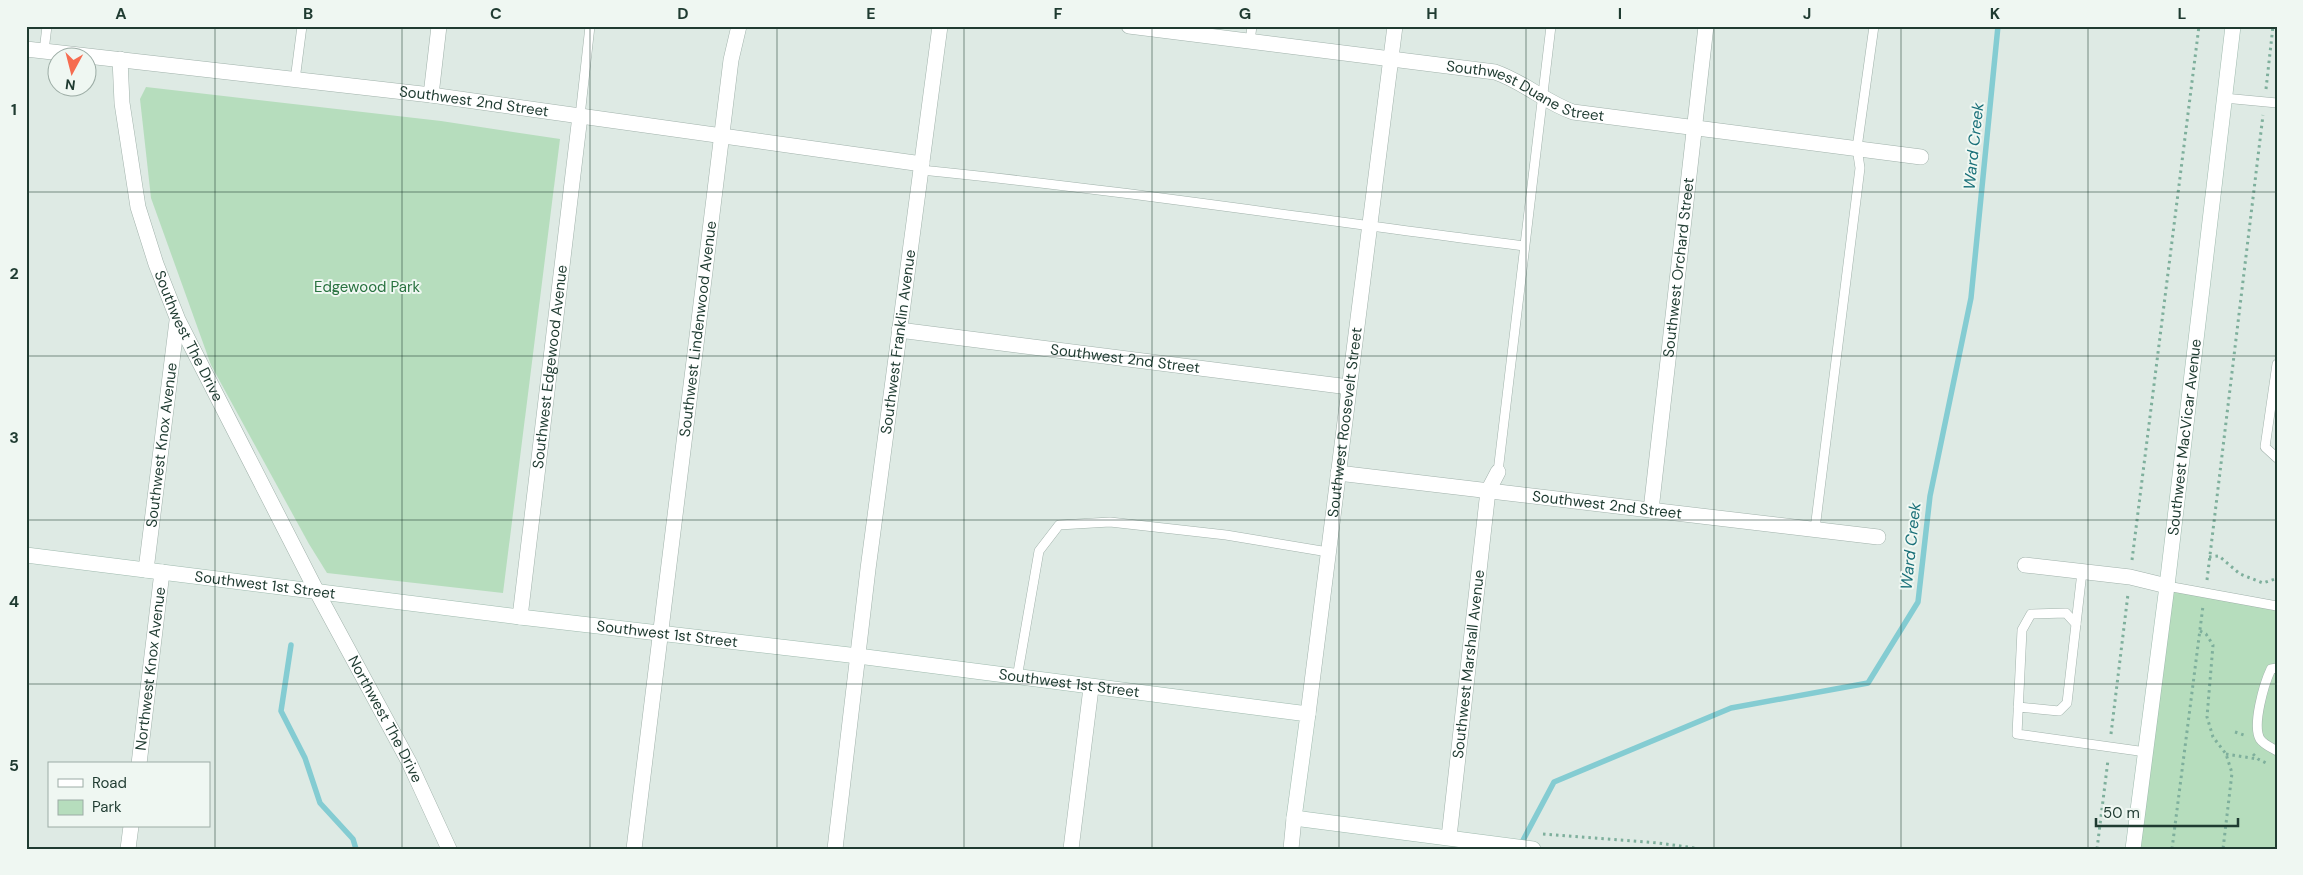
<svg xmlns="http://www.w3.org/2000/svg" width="2303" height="875" font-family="'DM Sans',sans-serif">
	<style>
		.green { fill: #b6ddbd }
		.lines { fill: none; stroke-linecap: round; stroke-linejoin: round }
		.stream { stroke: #84ccd2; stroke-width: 5.5 }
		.lane-casing { stroke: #a1b2ab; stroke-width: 10 }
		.street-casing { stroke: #a1b2ab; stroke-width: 16 }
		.secondary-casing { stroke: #9fbaae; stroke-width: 16 }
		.path { stroke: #7eaf9c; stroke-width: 3; stroke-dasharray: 2.5 4; stroke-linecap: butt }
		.lane { stroke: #fff; stroke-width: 9 }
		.street { stroke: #fff; stroke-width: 15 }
		.secondary { stroke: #fff; stroke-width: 15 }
		.grid { fill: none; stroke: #1f3b31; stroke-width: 1; stroke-opacity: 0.55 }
		.labels { text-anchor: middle; stroke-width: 4; stroke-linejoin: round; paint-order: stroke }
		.street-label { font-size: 15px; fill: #1f3b31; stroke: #eff7f2 }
		.park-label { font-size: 15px; fill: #28723f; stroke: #eff7f2 }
		.water-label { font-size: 16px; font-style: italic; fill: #186f78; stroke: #eff7f2 }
		.neatline { fill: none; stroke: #1f3b31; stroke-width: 2 }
		.grid-label { font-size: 16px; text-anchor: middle; font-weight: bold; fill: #1f3b31 }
	</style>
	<rect width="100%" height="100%" fill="#deeae4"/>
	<g class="green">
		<polygon points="146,87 441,121 560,139 503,593 327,573 309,544 211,365 151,198 140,99"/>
		<polygon points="2167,586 2277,605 2277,849 2135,849"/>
	</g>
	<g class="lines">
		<g class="stream">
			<polyline points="291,645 281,711 305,758 320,803 353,839 356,849"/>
			<polyline points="1520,846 1554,782 1731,708 1868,683 1918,602 1930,496 1971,298 1998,26"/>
		</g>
		<defs>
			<g id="lane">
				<polyline points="1250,41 1252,26"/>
				<polyline points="44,51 47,26"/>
				<polyline points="295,80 302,26"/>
				<polyline points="2224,98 2277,103"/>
				<polyline points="580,116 590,26"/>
				<path d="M921,170c202,20 402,51 603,76"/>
				<polyline points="2277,364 2265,447 2277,458"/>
				<polyline points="1498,472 1551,26"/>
				<polyline points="1815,529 1860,168 1857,148 1874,26"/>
				<polyline points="2167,586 2277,606"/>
				<polyline points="2076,624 2082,572"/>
				<path d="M2277,668l-6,1c-7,15 -19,56 -11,70 3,5 12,9 17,12"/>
				<polyline points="1017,678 1039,551 1059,525 1110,522 1226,535 1328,552"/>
				<polyline points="2018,707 2059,711 2067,703 2076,624 2066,613 2031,614 2022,630 2017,734 2146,752"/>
			</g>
			<g id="street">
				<path id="s1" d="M1129,26l366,46c29,10 50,30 78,40l348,45"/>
				<path id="s2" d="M26,49l405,46 491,69"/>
				<path id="s3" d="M120,59l2,44 16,104 18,57 22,56 139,272 92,170 40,87"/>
				<polyline points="431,95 439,26"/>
				<path id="s4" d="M899,330l450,57"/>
				<path id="s5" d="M1338,473l540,64"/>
				<path id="s6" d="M1651,510l55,-484"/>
				<polyline points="2025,565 2130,577 2167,586"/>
				<path id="s7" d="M146,570l31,-249"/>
				<path id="s8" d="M520,617l60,-501"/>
				<path id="s9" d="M1308,714l87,-688"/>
				<path id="s10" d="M139,764l23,-192"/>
				<path id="s11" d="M1449,837l39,-346 10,-19"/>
				<polyline points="128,849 131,826"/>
				<path id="s12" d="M634,849l97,-789 8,-34"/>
				<path id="s13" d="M835,849l33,-280 72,-543"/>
				<polyline points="1071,849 1091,688"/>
				<polyline points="1291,849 1294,818"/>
			</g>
			<g id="secondary">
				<path id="s14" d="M26,555l494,62 338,39 450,58 -14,104 239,31"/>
				<path id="s15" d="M2133,849l34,-263 66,-560"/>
			</g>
		</defs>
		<use href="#lane" class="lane-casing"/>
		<use href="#street" class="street-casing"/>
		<use href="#secondary" class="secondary-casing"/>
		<g class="path">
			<polyline points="2266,89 2273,26"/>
			<polyline points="2209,557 2219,556 2240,574 2263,583 2275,579 2277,576"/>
			<polyline points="2132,560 2199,26"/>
			<polyline points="2207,580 2263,115"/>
			<polyline points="2200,631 2206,634 2213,645 2207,717 2213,737 2226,754 2232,773 2223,849"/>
			<polyline points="2235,732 2244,735"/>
			<polyline points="2111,734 2128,594"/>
			<polyline points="2226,754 2257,759"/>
			<polyline points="2253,754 2258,759 2266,763"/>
			<polyline points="1543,834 1658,843 1702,849"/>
			<polyline points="2097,849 2108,760"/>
			<polyline points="2172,849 2203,606"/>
		</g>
		<use href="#lane" class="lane"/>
		<use href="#street" class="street"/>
		<use href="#secondary" class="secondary"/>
	</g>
	<path class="grid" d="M215,26v823M402,26v823M590,26v823M777,26v823M964,26v823M1152,26v823M1339,26v823M1526,26v823M1714,26v823M1901,26v823M2088,26v823M26,192h2251M26,356h2251M26,520h2251M26,684h2251"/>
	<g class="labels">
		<g class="street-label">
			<text dy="5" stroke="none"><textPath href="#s1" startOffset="404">Southwest Duane Street</textPath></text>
			<text dy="5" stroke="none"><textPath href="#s2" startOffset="451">Southwest 2nd Street</textPath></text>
			<text dy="5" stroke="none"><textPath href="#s6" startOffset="244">Southwest Orchard Street</textPath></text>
			<text dy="5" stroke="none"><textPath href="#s12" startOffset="524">Southwest Lindenwood Avenue</textPath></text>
			<text dy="5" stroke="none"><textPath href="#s3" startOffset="288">Southwest The Drive</textPath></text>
			<text dy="5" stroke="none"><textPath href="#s13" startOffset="511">Southwest Franklin Avenue</textPath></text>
			<text dy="5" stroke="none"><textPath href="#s4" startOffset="228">Southwest 2nd Street</textPath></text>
			<text dy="5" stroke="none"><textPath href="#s8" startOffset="252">Southwest Edgewood Avenue</textPath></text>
			<text dy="5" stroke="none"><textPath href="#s9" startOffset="294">Southwest Roosevelt Street</textPath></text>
			<text dy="5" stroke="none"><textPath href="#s15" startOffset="415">Southwest MacVicar Avenue</textPath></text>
			<text dy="5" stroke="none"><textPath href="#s7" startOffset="126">Southwest Knox Avenue</textPath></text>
			<text dy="5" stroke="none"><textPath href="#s5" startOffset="271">Southwest 2nd Street</textPath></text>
			<text dy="5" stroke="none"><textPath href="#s14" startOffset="241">Southwest 1st Street</textPath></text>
			<text dy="5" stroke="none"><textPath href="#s14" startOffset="646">Southwest 1st Street</textPath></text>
			<text dy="5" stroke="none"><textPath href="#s11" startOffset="174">Southwest Marshall Avenue</textPath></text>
			<text dy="5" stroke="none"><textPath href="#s10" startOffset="96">Northwest Knox Avenue</textPath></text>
			<text dy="5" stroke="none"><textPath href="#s14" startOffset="1051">Southwest 1st Street</textPath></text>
			<text dy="5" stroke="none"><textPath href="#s3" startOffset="719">Northwest The Drive</textPath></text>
		</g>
		<g class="park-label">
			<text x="367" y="292">Edgewood Park</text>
		</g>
		<g class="water-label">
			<text transform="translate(1973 146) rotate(-84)" y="6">Ward Creek</text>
			<text transform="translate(1910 546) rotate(-84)" y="6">Ward Creek</text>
		</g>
	</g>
	<rect width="2303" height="875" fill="none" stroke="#eff7f2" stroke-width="55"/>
	<rect x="48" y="762" width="162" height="65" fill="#eff7f2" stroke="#9caca5"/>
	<rect x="58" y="779" width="25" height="8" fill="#ffffff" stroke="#9caca5"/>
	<text x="92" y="788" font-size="15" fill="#1f3b31">Road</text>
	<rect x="58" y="800" width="25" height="15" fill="#b6ddbd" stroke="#9caca5"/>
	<text x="92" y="812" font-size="15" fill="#1f3b31">Park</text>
	<g transform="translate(72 72) rotate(187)"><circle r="24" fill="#eff7f2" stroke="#9caca5"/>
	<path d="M0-4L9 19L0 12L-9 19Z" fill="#f66c50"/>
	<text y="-8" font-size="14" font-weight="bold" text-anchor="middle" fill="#1f3b31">N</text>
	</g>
	<path d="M2096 818v8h142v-8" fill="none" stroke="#1f3b31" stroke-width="2.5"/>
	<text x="2103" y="818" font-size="15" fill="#1f3b31" stroke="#eff7f2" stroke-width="4" paint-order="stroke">50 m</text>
	<rect x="28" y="28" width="2248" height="820" class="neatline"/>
	<g class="grid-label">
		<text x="121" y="19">A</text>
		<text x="308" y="19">B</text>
		<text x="496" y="19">C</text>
		<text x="683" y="19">D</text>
		<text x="871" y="19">E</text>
		<text x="1058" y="19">F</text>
		<text x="1245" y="19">G</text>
		<text x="1432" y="19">H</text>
		<text x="1620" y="19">I</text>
		<text x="1807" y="19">J</text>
		<text x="1995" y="19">K</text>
		<text x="2182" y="19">L</text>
		<text x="14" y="115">1</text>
		<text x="14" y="279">2</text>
		<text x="14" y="443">3</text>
		<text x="14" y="607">4</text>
		<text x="14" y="771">5</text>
	</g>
</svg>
